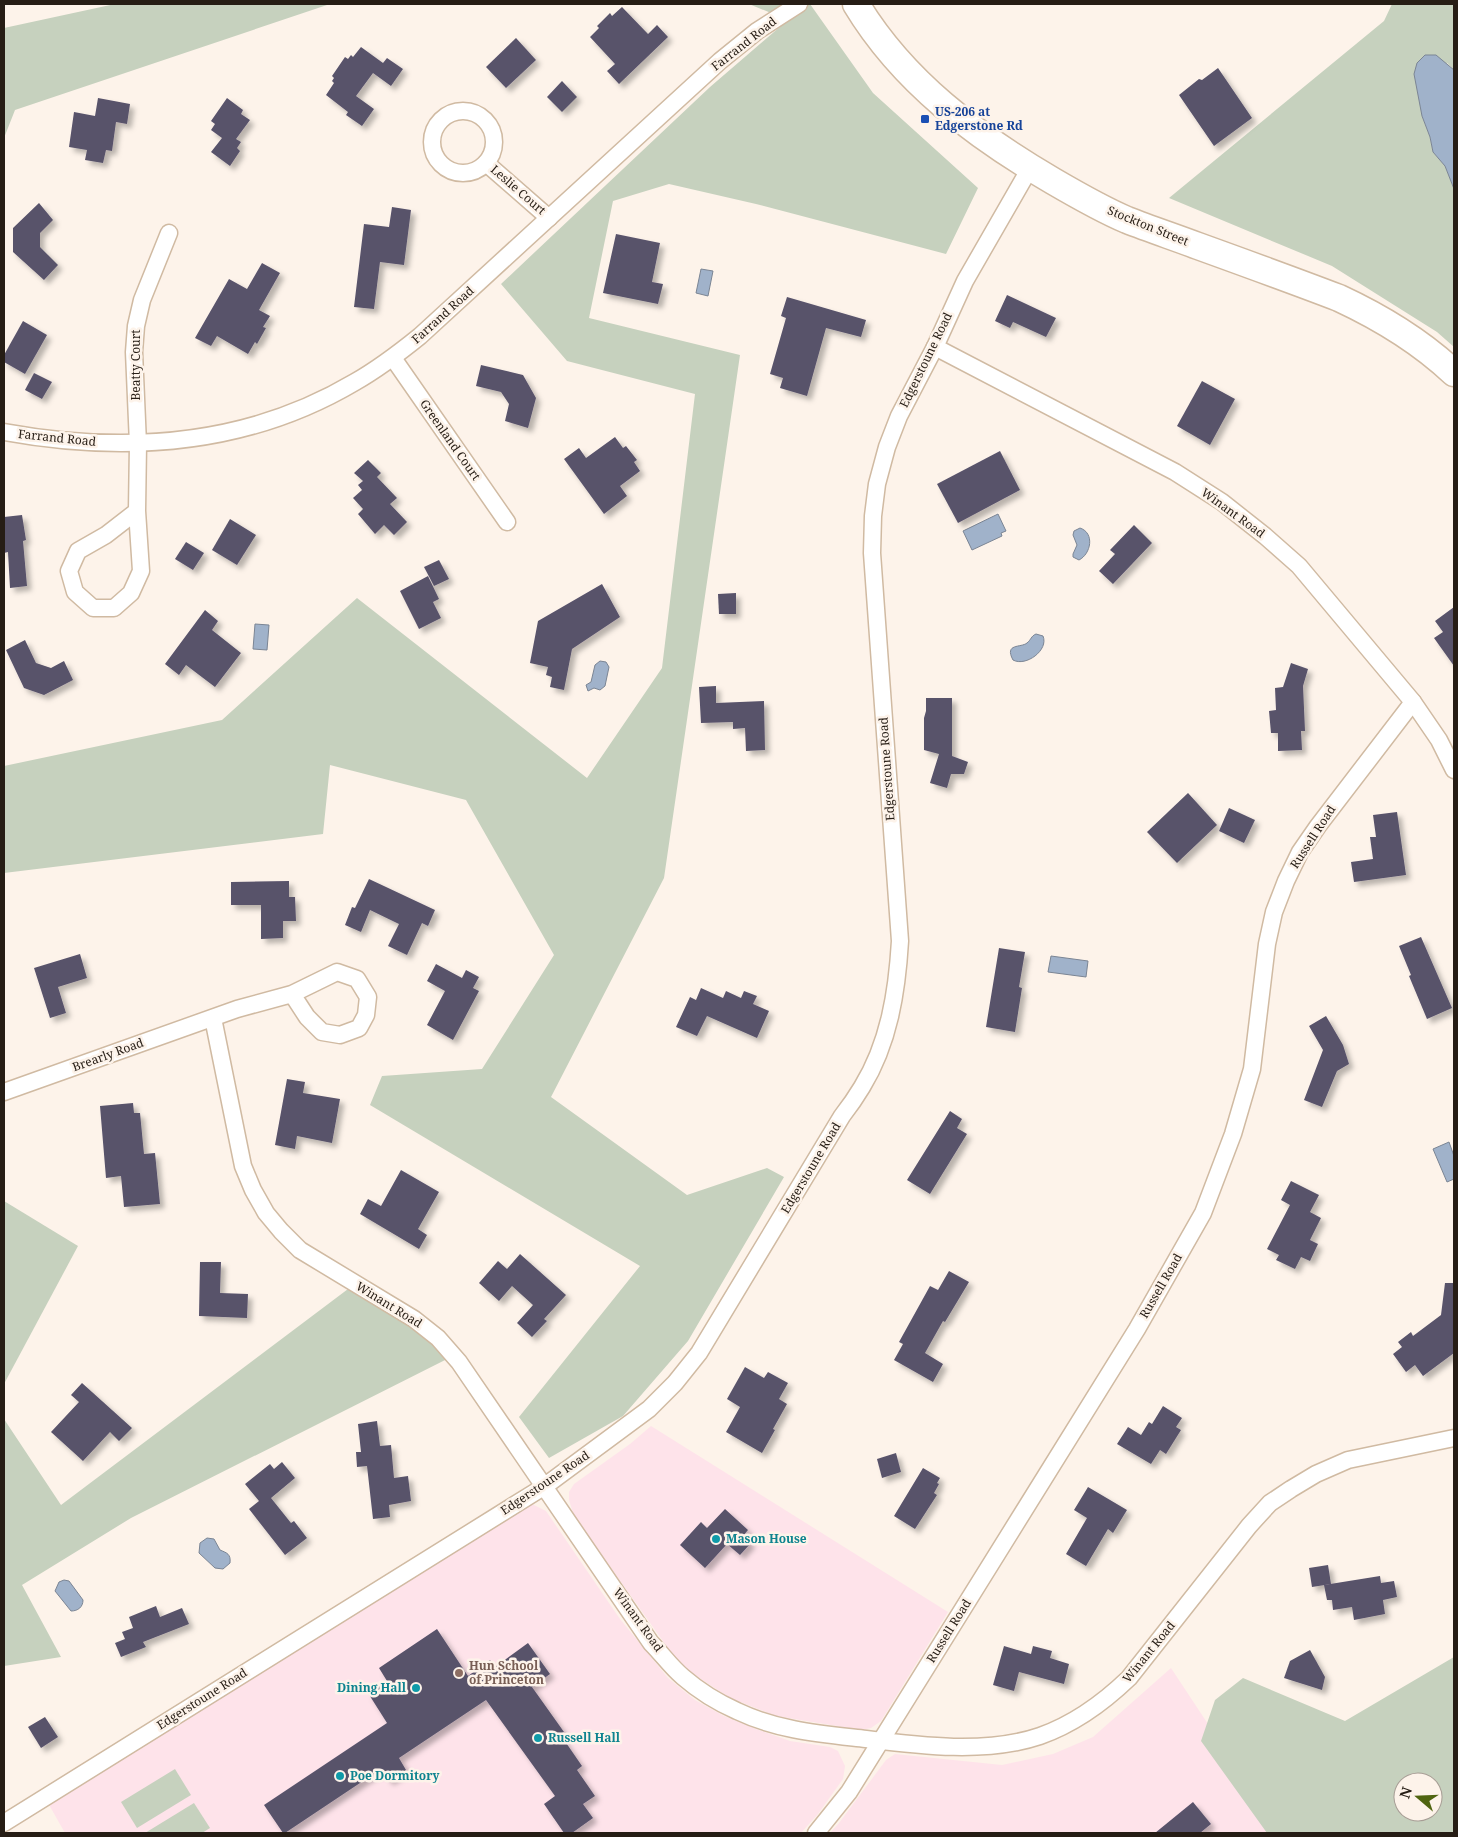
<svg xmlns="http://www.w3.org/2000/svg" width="1458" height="1837" font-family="'Noto Serif',serif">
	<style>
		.education { fill: #fee3ea }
		.green { fill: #c6d1be; fill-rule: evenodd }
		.water { fill: #a0b2ca; stroke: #7b8594 }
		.building { fill: #58526b; filter: url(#shadow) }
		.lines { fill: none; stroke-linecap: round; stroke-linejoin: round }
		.minor-casing { stroke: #d0baa2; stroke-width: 19 }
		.trunk-casing { stroke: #d0baa2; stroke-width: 29 }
		.minor { stroke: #fff; stroke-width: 16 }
		.trunk { stroke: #fff; stroke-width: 26 }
		.transit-dot { fill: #1a4fb4; stroke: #fdf3ea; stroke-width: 2 }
		.culture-dot { fill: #0f9aa8; stroke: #fdf3ea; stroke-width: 2 }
		.education-dot { fill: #8d6e63; stroke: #fdf3ea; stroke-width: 2 }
		.labels { text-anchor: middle; stroke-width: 5; stroke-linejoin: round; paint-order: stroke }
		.street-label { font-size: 12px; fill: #261d15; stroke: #fdf3ea }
		.transit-label { font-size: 12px; font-weight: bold; fill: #164399; stroke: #fdf3ea; text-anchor: start }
		.culture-label { font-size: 12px; font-weight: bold; fill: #0d838f; stroke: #fdf3ea; text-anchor: start }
		.education-label { font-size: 12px; font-weight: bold; fill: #785e54; stroke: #fdf3ea; text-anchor: start }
	</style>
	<defs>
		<filter id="shadow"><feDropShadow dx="4.5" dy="4.5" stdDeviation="2.5" flood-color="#0004"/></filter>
	</defs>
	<rect width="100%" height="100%" fill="#fdf3ea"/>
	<g class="education">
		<polygon points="651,1426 948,1612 881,1721 871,1728 861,1730 776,1716 730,1698 684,1668 675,1658 574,1516 569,1500 569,1492 574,1484 630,1444"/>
		<polygon points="532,1504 546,1511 620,1619 668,1678 695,1700 724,1716 756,1729 790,1741 830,1747 838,1751 845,1766 843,1779 818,1814 801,1833 65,1833 48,1803 524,1505"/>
		<polygon points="1171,1668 1280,1833 830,1833 839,1823 886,1760 895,1754 1002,1765 1053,1754 1093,1737"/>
	</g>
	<g class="green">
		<polygon points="115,4 330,4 15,110 4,138 4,28"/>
		<polygon points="749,4 810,4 873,93 978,188 946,254 756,204 669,184 613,201 589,318 740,355 664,878 551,1097 687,1195 767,1168 784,1177 688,1341 623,1416 549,1458 519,1417 640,1266 370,1105 382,1076 482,1069 554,955 466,800 330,765 323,834 4,873 4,766 222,720 357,598 587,778 662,668 695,394 567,361 501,284 710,87 788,20"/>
		<polygon points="1392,4 1454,4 1454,70 1447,63 1422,116 1430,137 1433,152 1445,166 1454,189 1454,347 1437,332 1332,266 1169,198 1384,21"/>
		<polygon points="4,1201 78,1246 4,1384"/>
		<polygon points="360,1280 459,1353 131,1518 22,1585 61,1657 4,1666 4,1419 61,1505"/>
		<path d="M1454,1657v176h-187l-66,-92 14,-41 28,-22 102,43zM1403,1782h30v30h-30z"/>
		<polygon points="175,1769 191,1795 137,1828 121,1802"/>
		<polygon points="194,1803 210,1828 202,1833 145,1833"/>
	</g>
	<g class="water">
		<polygon points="1425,55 1436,55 1454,70 1454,189 1445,166 1433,152 1430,137 1422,116 1414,74 1417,63"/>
		<polygon points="701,269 713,271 708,296 696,293"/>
		<polygon points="998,514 1006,531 1001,533 1002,536 972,550 963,531"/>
		<path d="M1080,528c15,5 11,26 -1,32l-6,-3v-3l4,-9 -4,-10 1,-4z"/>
		<polygon points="255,624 269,625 267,650 253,649"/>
		<path d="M1036,634l7,2c6,14 -17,31 -30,24 -9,-17 8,-12 14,-17 4,-3 4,-7 9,-9z"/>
		<polygon points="600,661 606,662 609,667 605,686 600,690 594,688 588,691 586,685 591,682 595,665"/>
		<polygon points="1051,956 1088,961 1086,977 1048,972"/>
		<polygon points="1449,1142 1454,1156 1454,1179 1447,1182 1433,1149"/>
		<path d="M207,1538l7,1 6,11c7,3 11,4 10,13l-7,6 -8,-1 -16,-15 1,-10z"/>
		<path d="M64,1580l5,1 14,19c0,7 -5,11 -12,11l-16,-20 4,-9z"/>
	</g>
	<g class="building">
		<polygon points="622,7 648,34 657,25 668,37 619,84 607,71 615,64 590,37 599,28 597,26 610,13 612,16"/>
		<polygon points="516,38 536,60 506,88 486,67"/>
		<polygon points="361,47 383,63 387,58 403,69 391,86 373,73 356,96 374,109 362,126 346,115 348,112 326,95 334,83 332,81 334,78 332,76 345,57 348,59 351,55 353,57"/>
		<polygon points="1218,68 1252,118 1214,146 1179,95 1199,79 1202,80"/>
		<polygon points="562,81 577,97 562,112 547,97"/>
		<polygon points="98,98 130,104 127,124 116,122 112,151 106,150 103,163 85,160 87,150 69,147 74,112 95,116"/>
		<polygon points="227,98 243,110 241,114 250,120 236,139 241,142 237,148 240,151 230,166 211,152 222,138 211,130 215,124 211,121"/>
		<polygon points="39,203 53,220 40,233 40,247 58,265 44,280 13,252 13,228"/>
		<polygon points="392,207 411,210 404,265 380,262 374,309 354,307 364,224 389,227"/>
		<polygon points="616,234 660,243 652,282 663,284 658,304 603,293"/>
		<polygon points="262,263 280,273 259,310 270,316 263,327 266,328 257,344 255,342 248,354 217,336 211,346 195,338 229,279 247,289"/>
		<polygon points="1007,295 1056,318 1046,337 1013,322 1010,328 995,321"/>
		<polygon points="787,297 866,320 861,337 826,328 807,396 780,388 783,378 770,374 786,318 781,316"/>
		<polygon points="23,321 47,335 25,374 4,362 4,355"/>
		<polygon points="481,365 523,375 536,398 528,428 505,421 509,404 501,392 476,386"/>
		<polygon points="34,373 52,382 42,399 25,390"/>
		<polygon points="1202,381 1235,399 1210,445 1177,426"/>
		<polygon points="615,437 623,448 626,446 637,460 634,462 640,471 620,486 627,496 604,514 564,459 579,448 586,458"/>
		<polygon points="1000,451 1020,490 958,523 937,484"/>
		<polygon points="368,460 381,473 377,477 397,498 390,504 407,522 394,535 384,525 375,534 358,514 363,509 353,498 362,490 358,485 363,481 354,473"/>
		<polygon points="22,515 26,540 23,541 27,586 10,588 8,552 4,553 4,517"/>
		<polygon points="230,519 256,535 237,565 212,550"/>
		<polygon points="1134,525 1152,543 1113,584 1099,571 1115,554 1110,550"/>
		<polygon points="186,542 204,553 193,570 175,559"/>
		<polygon points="439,560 449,579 434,586 424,567"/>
		<polygon points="428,576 439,599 433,602 441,618 419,629 400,591"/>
		<polygon points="602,584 620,617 572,649 564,690 550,687 552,677 546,675 548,667 530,663 538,621"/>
		<polygon points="736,593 736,614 719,614 718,594"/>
		<polygon points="1454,607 1454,666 1434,638 1443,632 1435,621"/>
		<polygon points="205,610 218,621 212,630 241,653 215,687 186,665 179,675 165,664"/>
		<polygon points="25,640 36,663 51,668 64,661 73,680 44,695 24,688 6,650"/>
		<polygon points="1291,663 1308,669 1303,686 1305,731 1301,731 1302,750 1278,751 1278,733 1271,733 1269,711 1276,710 1275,688 1283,687"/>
		<polygon points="716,686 716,703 764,701 765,750 746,751 745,728 733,729 733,722 701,723 699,687"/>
		<polygon points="926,698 952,698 952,756 968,762 964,774 951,774 947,788 930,783 939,754 924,750 924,718 926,711"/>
		<polygon points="1188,793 1217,825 1177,863 1147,832"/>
		<polygon points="1229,808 1255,820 1244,843 1219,831"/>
		<polygon points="1397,812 1406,875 1354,882 1351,862 1373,859 1370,837 1376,837 1373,815"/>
		<polygon points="369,879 435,910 428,926 422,923 407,955 388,946 399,924 370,910 361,932 345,925 352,907 355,908"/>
		<polygon points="289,881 289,897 295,897 296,921 283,921 283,938 261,939 261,905 231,905 231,882"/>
		<polygon points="1421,937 1452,1008 1427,1019 1409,976 1411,975 1399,946"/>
		<polygon points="999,948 1025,952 1019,987 1022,988 1015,1032 986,1027"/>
		<polygon points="80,954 87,978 58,987 66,1013 50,1018 34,968"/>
		<polygon points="436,964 462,978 466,970 479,977 473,988 479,991 453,1040 427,1025 445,991 427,981"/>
		<polygon points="701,988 723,998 726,991 741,998 744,991 757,996 753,1004 769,1011 757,1038 707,1016 697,1036 676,1027 690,997 696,1000"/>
		<polygon points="1326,1016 1343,1045 1349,1064 1337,1071 1322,1107 1304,1100 1323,1050 1309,1026"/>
		<polygon points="287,1079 305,1082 303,1093 340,1099 332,1143 297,1136 295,1149 275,1145"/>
		<polygon points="133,1103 134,1113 140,1113 144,1154 155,1153 160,1204 124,1207 121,1176 106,1178 100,1106"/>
		<polygon points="950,1111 962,1119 957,1128 967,1134 930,1194 907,1180"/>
		<polygon points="401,1170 439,1192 418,1229 427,1235 419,1249 360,1214 368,1199 381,1206"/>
		<polygon points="1291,1181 1319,1195 1310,1212 1321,1218 1310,1240 1318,1244 1310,1261 1301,1257 1295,1269 1276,1260 1279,1255 1267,1249 1290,1205 1281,1200"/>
		<polygon points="520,1254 566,1295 544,1319 547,1321 532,1337 517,1323 533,1305 512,1286 499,1301 479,1283 498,1261 507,1269"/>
		<polygon points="200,1262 221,1262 220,1293 248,1294 247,1318 199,1316"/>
		<polygon points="949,1271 969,1282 945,1322 943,1321 925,1353 943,1364 933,1382 894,1360 903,1344 899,1342 930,1286 938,1290"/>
		<polygon points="1445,1283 1454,1283 1454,1353 1423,1376 1415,1365 1406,1372 1393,1354 1402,1347 1398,1342 1411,1332 1413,1336 1441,1315"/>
		<polygon points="745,1367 764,1378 768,1372 788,1383 779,1399 787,1404 773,1429 775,1430 762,1453 726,1432 740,1407 727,1399"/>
		<polygon points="82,1383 132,1428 119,1441 110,1432 83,1461 51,1432 79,1402 71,1395"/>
		<polygon points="1163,1406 1182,1418 1176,1427 1181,1430 1166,1454 1160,1450 1151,1464 1117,1444 1128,1427 1141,1435 1149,1422 1152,1424"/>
		<polygon points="377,1421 380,1446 391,1445 394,1478 408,1476 411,1501 389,1505 390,1517 373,1519 367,1466 357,1467 356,1452 361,1452 358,1424"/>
		<polygon points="896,1453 901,1472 882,1478 877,1459"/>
		<polygon points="282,1462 295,1478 271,1498 291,1523 294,1521 307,1538 285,1555 249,1509 259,1501 245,1484 270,1464 274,1469"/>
		<polygon points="923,1468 940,1478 937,1483 939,1484 934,1493 937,1495 915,1529 894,1516"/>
		<polygon points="1088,1487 1127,1510 1113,1533 1108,1529 1086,1566 1066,1554 1087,1518 1074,1510"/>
		<polygon points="725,1509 748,1530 743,1536 751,1543 740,1555 727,1544 705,1568 680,1545 701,1522 707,1528"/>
		<polygon points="1328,1565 1331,1584 1312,1587 1309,1568"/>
		<polygon points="1380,1576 1381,1583 1394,1581 1397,1597 1383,1600 1385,1614 1354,1620 1352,1607 1333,1610 1332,1600 1327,1600 1324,1585"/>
		<polygon points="156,1606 160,1617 182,1608 189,1624 143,1642 146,1647 121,1657 115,1643 125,1639 122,1632 133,1628 129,1617"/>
		<polygon points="437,1629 468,1676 490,1660 495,1667 528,1643 550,1674 532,1687 564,1732 560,1734 582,1766 577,1770 595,1796 583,1804 593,1818 572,1833 564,1833 544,1804 555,1796 486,1700 399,1758 406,1770 389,1781 381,1769 285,1833 283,1833 264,1805 387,1723 368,1693 387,1681 379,1668"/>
		<polygon points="1004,1646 1031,1654 1033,1646 1052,1651 1050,1658 1069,1664 1064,1684 1019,1672 1014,1691 993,1685"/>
		<polygon points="1310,1650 1325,1677 1322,1690 1284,1678 1290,1661"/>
		<polygon points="45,1717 58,1737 41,1748 28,1727"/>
		<polygon points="1193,1802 1211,1824 1200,1833 1155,1833"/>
	</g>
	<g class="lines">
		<defs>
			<g id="minor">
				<circle cx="463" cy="142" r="31"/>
				<polyline points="486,163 549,218"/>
				<polyline points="935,347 1175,472 1222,502 1265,536 1299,566 1413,702 1439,740 1454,770"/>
				<polyline points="393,358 507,522"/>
				<path d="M4,432c121,22 243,14 351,-50 23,-13 44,-29 65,-46l300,-275 37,-30 42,-27"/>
				<polyline points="137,511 141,571 131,593 114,608 93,608 75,592 69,571 78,551 106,535 137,511 138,444 134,352 136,326 142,300 169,233"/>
				<path d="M213,1018l30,148 10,24 13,23 15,18 19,19 114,69 24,19 21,24 192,281c11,11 20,24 32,34 15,13 36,26 54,34 42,20 85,23 129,28 55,7 121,15 174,-3 34,-12 63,-33 89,-58l120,-152 21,-23 21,-14 25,-15 32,-14 106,-22"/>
				<polyline points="4,1092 237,1009 292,994 307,1017 322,1032 340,1035 359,1028 366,1015 368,997 357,979 337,972 292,994"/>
				<path d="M4,1823l541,-337 104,-77 26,-26 24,-30 143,-237c7,-9 14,-19 20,-29 27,-44 35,-95 38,-146l-28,-388 1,-37 4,-32 10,-37 12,-31 36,-69 30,-66 65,-113"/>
				<polyline points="816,1833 849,1792 1137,1329 1203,1213 1233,1134 1252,1069 1267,944 1274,912 1286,881 1300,852 1318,826 1413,702"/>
			</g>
			<path id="trunk" d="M856,4c47,78 120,132 197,177 24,14 48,28 74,39 23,9 47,17 71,26 47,17 94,34 141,52 43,20 81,43 115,75"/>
		</defs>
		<use href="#minor" class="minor-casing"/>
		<use href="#trunk" class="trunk-casing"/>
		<use href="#minor" class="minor"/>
		<use href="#trunk" class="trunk"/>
	</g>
	<rect class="transit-dot" x="920" y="114" width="10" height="10" rx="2.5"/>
	<g class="culture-dot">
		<circle cx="716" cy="1539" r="5"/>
		<circle cx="416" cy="1688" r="5"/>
		<circle cx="538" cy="1738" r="5"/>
		<circle cx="340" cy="1776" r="5"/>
	</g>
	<circle class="education-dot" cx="459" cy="1673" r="5"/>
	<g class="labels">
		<g class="street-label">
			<text transform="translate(744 44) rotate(-38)" y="4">Farrand Road</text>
			<text transform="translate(518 190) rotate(41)" y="4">Leslie Court</text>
			<text transform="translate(1148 226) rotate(22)" y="4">Stockton Street</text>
			<text transform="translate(443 315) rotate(-42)" y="4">Farrand Road</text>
			<text transform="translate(926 360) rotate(-64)" y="4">Edgerstoune Road</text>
			<text transform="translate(136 365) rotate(-90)" y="4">Beatty Court</text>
			<text transform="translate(57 438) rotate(6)" y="4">Farrand Road</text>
			<text transform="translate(450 440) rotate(55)" y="4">Greenland Court</text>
			<text transform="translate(1233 513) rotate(36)" y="4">Winant Road</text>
			<text transform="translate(887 769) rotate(-94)" y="4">Edgerstoune Road</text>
			<text transform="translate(1313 837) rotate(-57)" y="4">Russell Road</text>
			<text transform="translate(108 1055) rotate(-20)" y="4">Brearly Road</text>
			<text transform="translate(811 1168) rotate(-59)" y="4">Edgerstoune Road</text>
			<text transform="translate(1161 1286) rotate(-60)" y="4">Russell Road</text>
			<text transform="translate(389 1305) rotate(32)" y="4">Winant Road</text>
			<text transform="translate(545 1483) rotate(-34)" y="4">Edgerstoune Road</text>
			<text transform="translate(638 1620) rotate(54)" y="4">Winant Road</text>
			<text transform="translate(949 1631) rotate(-58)" y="4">Russell Road</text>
			<text transform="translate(1149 1652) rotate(-51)" y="4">Winant Road</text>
			<text transform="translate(202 1699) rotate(-32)" y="4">Edgerstoune Road</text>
		</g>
		<g class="transit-label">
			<text x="935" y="116">US-206 at<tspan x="935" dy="14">Edgerstone Rd</tspan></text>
		</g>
		<g class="culture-label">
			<text x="726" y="1543">Mason House</text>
			<text x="406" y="1692" text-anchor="end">Dining Hall</text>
			<text x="548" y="1742">Russell Hall</text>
			<text x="350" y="1780">Poe Dormitory</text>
		</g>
		<g class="education-label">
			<text x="469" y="1670">Hun School<tspan x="469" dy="14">of Princeton</tspan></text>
		</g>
	</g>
	<rect width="1458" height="1837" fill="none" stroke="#261d15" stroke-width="10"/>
	<g transform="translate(1418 1797) rotate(289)"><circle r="24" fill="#fdf3ea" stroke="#a79d95"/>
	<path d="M0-4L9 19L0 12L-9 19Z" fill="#4f6410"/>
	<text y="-8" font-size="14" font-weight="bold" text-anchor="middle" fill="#261d15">N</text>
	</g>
</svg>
